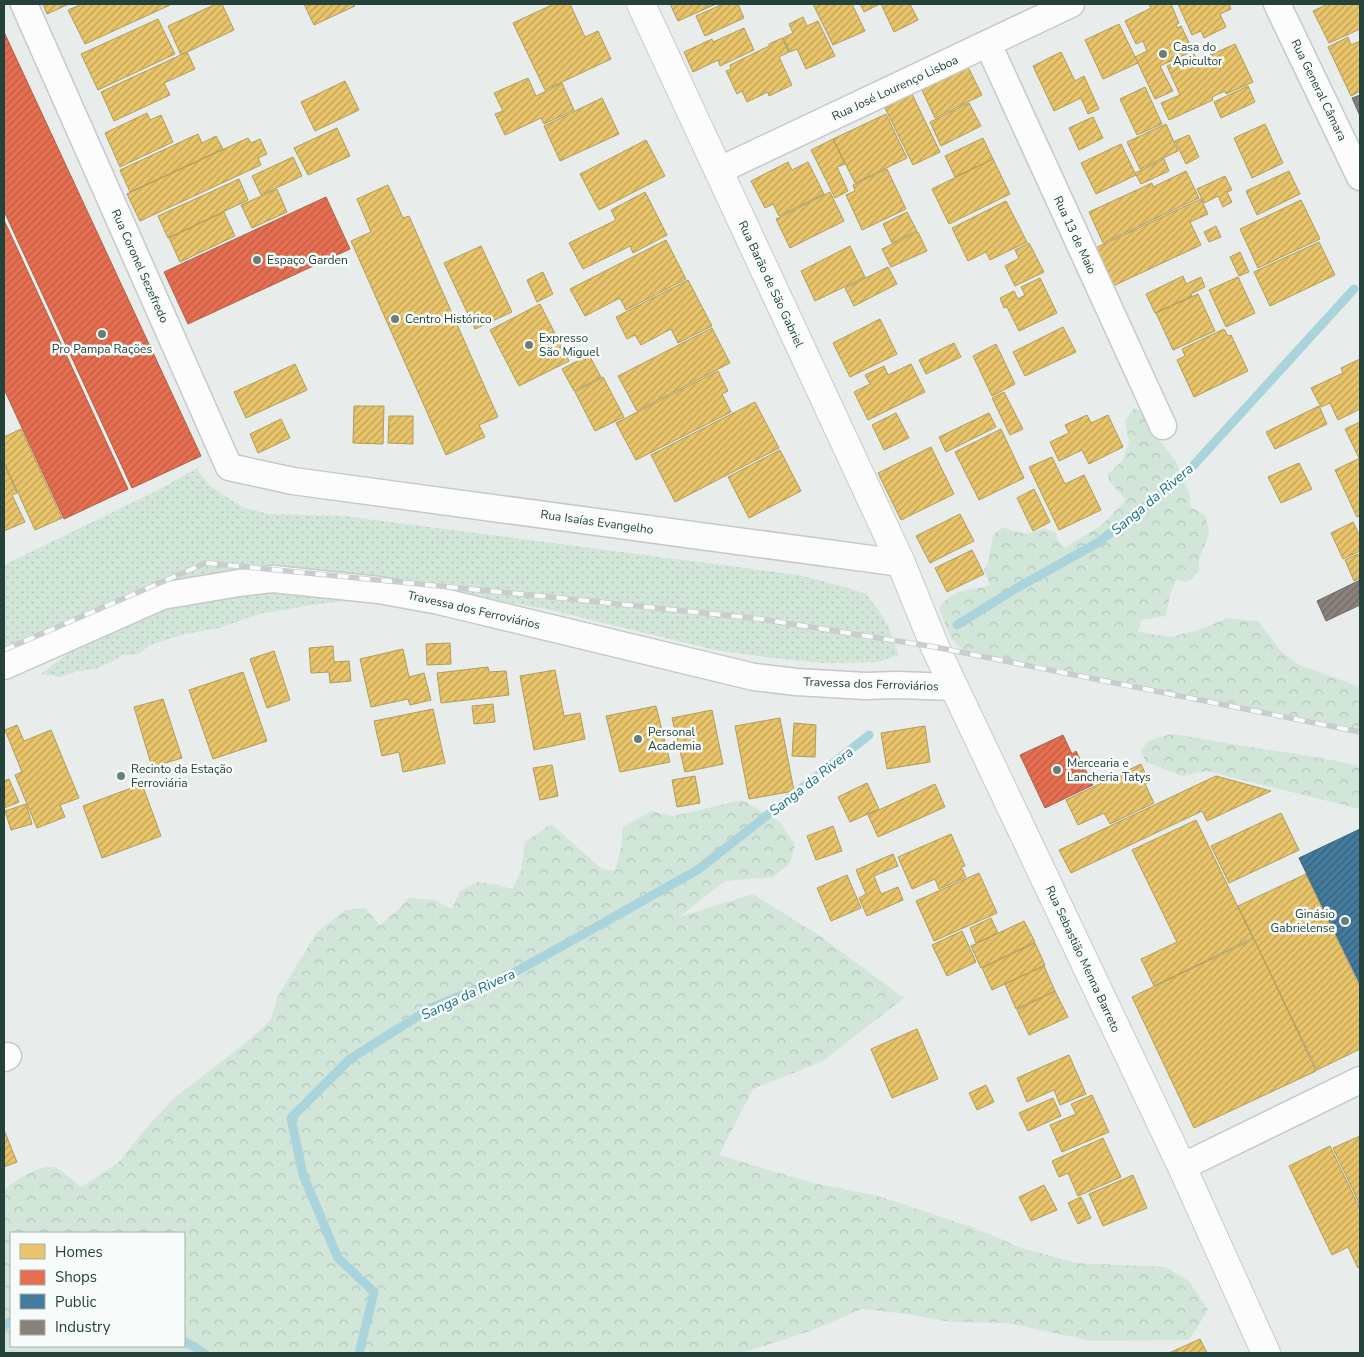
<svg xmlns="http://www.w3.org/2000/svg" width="1364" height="1357" font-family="'Nunito Sans',sans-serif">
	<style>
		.grass { fill: url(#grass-dots) }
		.forest { fill: url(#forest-crowns); fill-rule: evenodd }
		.homes { fill: url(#homes-hatch); stroke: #ae9d5c }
		.shops { fill: url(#shops-hatch); stroke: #ac624a }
		.public { fill: url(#public-hatch); stroke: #3b6a7f }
		.industry { fill: url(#industry-hatch); stroke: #6b6e68 }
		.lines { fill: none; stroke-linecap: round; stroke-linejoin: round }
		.stream { stroke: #a9d4db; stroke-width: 9 }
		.minor-casing { stroke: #c5cac8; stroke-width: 29 }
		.secondary-casing { stroke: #c3cbc8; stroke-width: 30 }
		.minor { stroke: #fcfcfc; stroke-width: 26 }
		.secondary { stroke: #fcfcfc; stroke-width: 28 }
		.rail-casing { stroke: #c9cdcc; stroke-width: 5.5 }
		.rail { stroke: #f7fbf9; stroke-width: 4; stroke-dasharray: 11; stroke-linecap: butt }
		.poi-dot { fill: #697e78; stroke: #f7fbf9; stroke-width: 2 }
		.labels { text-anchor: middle; stroke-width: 5; stroke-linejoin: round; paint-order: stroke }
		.poi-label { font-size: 12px; fill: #24423a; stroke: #f7fbf9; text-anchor: start }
		.street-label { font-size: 12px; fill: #24423a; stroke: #f7fbf9 }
		.water-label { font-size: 14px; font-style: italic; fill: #1c6f80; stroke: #f7fbf9 }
	</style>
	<defs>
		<pattern id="grass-dots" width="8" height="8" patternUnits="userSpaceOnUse" patternTransform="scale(1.25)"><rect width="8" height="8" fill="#d1e6d8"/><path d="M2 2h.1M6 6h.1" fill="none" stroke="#b3c6ba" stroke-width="1.8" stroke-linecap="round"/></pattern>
		<pattern id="forest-crowns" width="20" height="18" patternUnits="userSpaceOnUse" patternTransform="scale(1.25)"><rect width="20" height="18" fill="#d1e6d8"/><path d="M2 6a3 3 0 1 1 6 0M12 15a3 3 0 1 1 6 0" fill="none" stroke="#b3c6ba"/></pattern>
		<pattern id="homes-hatch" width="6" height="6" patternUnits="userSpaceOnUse" patternTransform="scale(1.25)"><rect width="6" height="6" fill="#e9c46a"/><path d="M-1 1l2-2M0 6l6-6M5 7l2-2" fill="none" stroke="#bda158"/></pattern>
		<pattern id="shops-hatch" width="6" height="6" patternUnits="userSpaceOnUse" patternTransform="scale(1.25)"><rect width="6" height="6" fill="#e76f51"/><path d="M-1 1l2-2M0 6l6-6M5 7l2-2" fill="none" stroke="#bb5d44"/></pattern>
		<pattern id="public-hatch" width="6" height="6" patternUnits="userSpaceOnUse" patternTransform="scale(1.25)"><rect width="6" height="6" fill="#457b9d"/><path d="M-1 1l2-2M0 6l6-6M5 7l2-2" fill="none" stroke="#36617a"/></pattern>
		<pattern id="industry-hatch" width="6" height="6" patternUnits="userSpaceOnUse" patternTransform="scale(1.25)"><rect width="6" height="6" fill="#8a817c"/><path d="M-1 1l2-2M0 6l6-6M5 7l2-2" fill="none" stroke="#716b67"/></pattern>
	</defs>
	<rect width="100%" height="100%" fill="#e8edeb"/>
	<g class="grass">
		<polygon points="197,468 208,485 225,496 245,508 269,514 344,516 799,575 845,587 866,594 882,615 888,626 899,655 878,662 824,663 765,657 715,650 547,609 442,591 265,574 4,660 4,565 158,490"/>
		<polygon points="279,585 369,598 318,604 259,614 219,628 185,634 150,645 139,654 123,655 113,661 96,669 74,672 61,677 41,674 87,639 167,601"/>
	</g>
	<g class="forest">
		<path d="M1134,408l16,6 3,18 22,28 14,32 2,15 15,9 3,18 -10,26v12l-12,10 -11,-2 -6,15 -4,21 -25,4 -3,12 33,5 30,-8 27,-11 30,3 22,29 19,15 61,22v45l-392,-77 -17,-17 -12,-29c12,-21 31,-18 51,-24l-6,-15 4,-8 5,-27 10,-8c18,7 23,9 42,1l11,5 1,6 8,9 38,-24 23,-24 -17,-19 -1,-7 14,-13 7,-18 -4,-22z"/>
		<path d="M1171,734c24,3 48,8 72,12 39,6 78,11 117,20v43l-153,-38 -25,5 -36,-14 -5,-11 7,-10z"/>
		<path d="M742,800l38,22 15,23 -5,18 -17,14 -48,4 -46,36 74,-23 67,42 84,62 -81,63 -70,28 -34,66 94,28 65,13 94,31 50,21 54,15 90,4 23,14 19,29 -19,30 -96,1 -87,-18 -55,-1 -44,-8 -45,-5 -51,22 -70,22h-737v-163c10,-9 38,-28 52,-22 7,3 18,14 25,19l36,-23 31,-38 25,-27 70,-54 27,-24 8,-25 39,-64 28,-22 20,-2 15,17 18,-15 11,-12 25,2 18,9 8,-18 17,-9 22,3 13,4 9,-18 4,-29 26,-18 51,45 13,2 6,-24 2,-20 29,-16 21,5zM11,1233h173v113h-173z"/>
	</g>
	<g class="homes">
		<polygon points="43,4 69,4 47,14"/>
		<polygon points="82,4 169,4 170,5 85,44 68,10"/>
		<polygon points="216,4 222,4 234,30 181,55 168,26"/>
		<polygon points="304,4 353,4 355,6 314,25"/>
		<polygon points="554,4 570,4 585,37 598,31 611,59 545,90 513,23"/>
		<polygon points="670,4 716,4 678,21"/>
		<polygon points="723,4 738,4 744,18 705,36 696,16"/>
		<polygon points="813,4 852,4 865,31 833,45"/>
		<polygon points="860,4 880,4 864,12"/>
		<polygon points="881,4 910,4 918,20 894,32"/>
		<polygon points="1149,4 1171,4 1179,23 1176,25 1177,28 1181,26 1193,51 1160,66 1173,91 1155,99 1135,57 1147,51 1143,41 1136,44 1125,21 1151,8"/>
		<polygon points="1178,4 1229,4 1231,9 1220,14 1226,27 1204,38 1201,31 1192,35"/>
		<polygon points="1328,4 1360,4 1360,29 1329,43 1313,11"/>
		<polygon points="803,17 807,26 818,21 835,56 806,69 797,49 790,52 783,38 793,33 789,24"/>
		<polygon points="158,19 175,54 98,90 81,54"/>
		<polygon points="1119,24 1138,63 1103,79 1085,40"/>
		<polygon points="744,28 754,50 720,66 718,60 693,72 684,52 712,39 713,42"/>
		<polygon points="1348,37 1351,45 1360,41 1360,91 1351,96 1328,47"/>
		<polygon points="782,38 789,52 779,57 792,85 769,96 768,92 747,102 742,91 737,94 726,71 731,69 730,65 769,46 769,44"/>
		<polygon points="1235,44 1253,82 1226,94 1225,91 1212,97 1213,100 1169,120 1161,103 1180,95 1167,66 1194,54 1201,68 1211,63 1208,56"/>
		<polygon points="187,52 195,69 164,83 170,95 114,121 101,92"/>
		<polygon points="1061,52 1075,81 1084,76 1099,109 1088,114 1081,98 1054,111 1033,66"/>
		<polygon points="968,67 982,95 935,118 922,90"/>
		<polygon points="528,78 536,96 562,83 574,110 544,124 541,118 505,135 495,114 503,111 494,93"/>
		<polygon points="345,81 359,110 315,131 301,102"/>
		<polygon points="1248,86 1255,102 1221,118 1214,102"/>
		<polygon points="1145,87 1162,124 1137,135 1120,99"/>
		<polygon points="912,94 940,152 913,165 885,108"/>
		<polygon points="602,98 619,134 560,161 544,126"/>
		<polygon points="969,103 981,126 941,146 930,122"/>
		<polygon points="147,113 150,120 161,115 173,142 120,167 105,133"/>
		<polygon points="886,114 907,158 855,183 833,139"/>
		<polygon points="1093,117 1103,138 1079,150 1069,128"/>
		<polygon points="1166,124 1178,151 1140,169 1127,142"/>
		<polygon points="1265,124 1283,163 1252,178 1234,138"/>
		<polygon points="337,128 350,156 308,175 294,148"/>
		<polygon points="198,134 202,143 216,136 223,149 130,192 120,170"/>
		<polygon points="1189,135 1199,157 1186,164 1175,141"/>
		<polygon points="248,138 251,143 260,139 267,154 258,158 261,165 140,221 127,194"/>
		<polygon points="983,138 993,159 955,177 945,156"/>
		<polygon points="833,139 845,164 837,167 848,191 835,198 811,150"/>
		<polygon points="646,140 665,176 599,210 580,174"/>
		<polygon points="1121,144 1136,175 1096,194 1081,163"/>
		<polygon points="293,157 302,176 261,195 252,176"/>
		<polygon points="993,159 1010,194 949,224 932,189"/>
		<polygon points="1164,159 1169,171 1141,184 1135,173"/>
		<polygon points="788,162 792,170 808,162 824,194 779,216 773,204 765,208 751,181"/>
		<polygon points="887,169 906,209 862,230 846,195 855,191 853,185"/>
		<polygon points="1186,171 1199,198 1103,243 1089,212 1152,183 1153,187"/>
		<polygon points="1289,171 1300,194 1257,215 1246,191"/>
		<polygon points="1225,176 1232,190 1227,192 1232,202 1223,207 1218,196 1204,203 1197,189"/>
		<polygon points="239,179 248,200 168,238 158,216"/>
		<polygon points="388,185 403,218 409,216 498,417 479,425 485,437 446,455 351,241 371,232 357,199"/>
		<polygon points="277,189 287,212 252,228 241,205"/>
		<polygon points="645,192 667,235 633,253 630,246 583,269 569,243 616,220 611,210"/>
		<polygon points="830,192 844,221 790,248 776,219"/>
		<polygon points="1201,199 1208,214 1190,222 1201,245 1111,287 1093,249"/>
		<polygon points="1301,200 1320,239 1258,268 1240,229"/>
		<polygon points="1006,201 1027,242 990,260 986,252 968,261 952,228"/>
		<polygon points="224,212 235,236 180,262 169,238"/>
		<polygon points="907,212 917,231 892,243 883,224"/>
		<polygon points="1216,226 1221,237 1209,242 1204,232"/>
		<polygon points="918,232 927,251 891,267 882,249"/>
		<polygon points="666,240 686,279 626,310 620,298 585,316 570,289"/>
		<polygon points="1319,242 1335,275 1270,306 1254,272"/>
		<polygon points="1029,243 1044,272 1015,286 1005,266 1019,258 1015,250"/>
		<polygon points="481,246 512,312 475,329 444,263"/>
		<polygon points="850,246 865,277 815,301 801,271"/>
		<polygon points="1240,252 1249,272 1239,276 1230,257"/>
		<polygon points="888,267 897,284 854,306 845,288"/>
		<polygon points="543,272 553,294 537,302 527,280"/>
		<polygon points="1183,276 1186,284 1201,277 1205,287 1191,294 1192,296 1155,313 1146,294"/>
		<polygon points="1238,277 1255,313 1226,327 1209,290"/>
		<polygon points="1040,278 1057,313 1019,331 1007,307 1004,308 1000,298 1014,291 1018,299 1025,295 1021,287"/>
		<polygon points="688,280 712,326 678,343 671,329 641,345 635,335 627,339 616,317"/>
		<polygon points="1198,294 1215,331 1173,350 1156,313"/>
		<polygon points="540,304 569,361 519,386 490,330"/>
		<polygon points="880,319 897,354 850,377 833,343"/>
		<polygon points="1063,327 1076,352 1025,376 1013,352"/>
		<polygon points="712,328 730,363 637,411 618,376"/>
		<polygon points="1224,329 1228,336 1231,335 1248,371 1194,397 1177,360 1185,356 1182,349"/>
		<polygon points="954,343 961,357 926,374 919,360"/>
		<polygon points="996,344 1015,384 992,396 973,356"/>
		<polygon points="589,355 601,377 574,391 562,369"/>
		<polygon points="1360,359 1360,409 1338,420 1330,403 1321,407 1311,388 1343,373 1341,368"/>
		<polygon points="295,364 307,390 246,418 234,392"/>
		<polygon points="911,364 925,392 868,420 854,392 870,384 865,375 884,366 888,375"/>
		<polygon points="718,371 728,391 722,394 731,412 636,460 616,423"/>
		<polygon points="603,377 624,417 595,431 575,392"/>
		<polygon points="1004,392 1023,429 1010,435 992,398"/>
		<polygon points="755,402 779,448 675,502 651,455"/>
		<polygon points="354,406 384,406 383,444 353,443"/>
		<polygon points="1319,406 1327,424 1275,449 1266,432"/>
		<polygon points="896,413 909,438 884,450 872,425"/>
		<polygon points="989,413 996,427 946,452 939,437"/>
		<polygon points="1087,415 1091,423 1108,415 1123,447 1089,464 1082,450 1059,461 1050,442 1069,433 1065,425"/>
		<polygon points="389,416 413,416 413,444 388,443"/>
		<polygon points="281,419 290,438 258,453 250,434"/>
		<polygon points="1360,422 1360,457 1359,458 1345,429"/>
		<polygon points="21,429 62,518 35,530 4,462 4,437"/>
		<polygon points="1001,429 1024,478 979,500 955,452"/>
		<polygon points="931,447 954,494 901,520 878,473"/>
		<polygon points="780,450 801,491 749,518 728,477"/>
		<polygon points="1052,457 1065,484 1084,475 1101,510 1059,530 1029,467"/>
		<polygon points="1360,458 1360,516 1357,517 1335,470"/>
		<polygon points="1299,463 1312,489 1281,503 1268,477"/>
		<polygon points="4,464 17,493 12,495 25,522 4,531"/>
		<polygon points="1034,489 1050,522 1033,531 1017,498"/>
		<polygon points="960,514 974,541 930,563 916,536"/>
		<polygon points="1353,522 1360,536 1360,551 1343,559 1331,533"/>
		<polygon points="972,550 984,574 947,592 935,568"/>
		<polygon points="1358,554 1360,558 1360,578 1354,581 1345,560"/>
		<polygon points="450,643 451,664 427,665 426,644"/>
		<polygon points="333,646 334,662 349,661 351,681 330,683 329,672 311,673 309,648"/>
		<polygon points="403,649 409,677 424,673 431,700 410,705 408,699 371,707 360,659"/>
		<polygon points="274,651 290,700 267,708 250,659"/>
		<polygon points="488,667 489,672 506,671 509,695 441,703 437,673"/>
		<polygon points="555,670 564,716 580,713 585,739 534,750 520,676"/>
		<polygon points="243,672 267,741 213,759 189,690"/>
		<polygon points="163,699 182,758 152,767 134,707"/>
		<polygon points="493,704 495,722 474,724 472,706"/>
		<polygon points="656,706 670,762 620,772 606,716"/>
		<polygon points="433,709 445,763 403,772 399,752 382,756 374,721"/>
		<polygon points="712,710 723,764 685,772 672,718"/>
		<polygon points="780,718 794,791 749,799 735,726"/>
		<polygon points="794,723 816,725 815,757 792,756"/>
		<polygon points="17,725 24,741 51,730 79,798 60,805 65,817 37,828 15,775 22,772 5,730"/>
		<polygon points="925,726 930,762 887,769 881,733"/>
		<polygon points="1141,764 1149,782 1145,784 1154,803 1110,824 1104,813 1078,825 1066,800"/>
		<polygon points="552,765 558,796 540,800 533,768"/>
		<polygon points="695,776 700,803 677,807 672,780"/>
		<polygon points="1216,776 1271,791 1207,821 1202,811 1071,873 1059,850"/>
		<polygon points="9,779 19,802 4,808 4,781"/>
		<polygon points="867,783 879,809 850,822 838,797"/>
		<polygon points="142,784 161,836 102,858 83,806"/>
		<polygon points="935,784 945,807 878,837 868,815"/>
		<polygon points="26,804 32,824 11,830 5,811"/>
		<polygon points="1281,813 1299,850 1229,883 1211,846"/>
		<polygon points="1196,820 1253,938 1154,986 1141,959 1177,942 1132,850"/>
		<polygon points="833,826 842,851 816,860 807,836"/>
		<polygon points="951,834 965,866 961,867 966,877 939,889 935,879 912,889 898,857"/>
		<polygon points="893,854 898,866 874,876 881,894 898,887 903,900 867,916 859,898 866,894 856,870"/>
		<polygon points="979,873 997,913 934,941 916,901"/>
		<polygon points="1306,874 1360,987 1360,1049 1317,1070 1238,906"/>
		<polygon points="847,875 861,908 831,921 817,888"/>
		<polygon points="991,918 998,933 976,943 970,928"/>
		<polygon points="1024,921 1035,942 981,968 971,946"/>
		<polygon points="962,931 976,962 947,976 932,945"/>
		<polygon points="1254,939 1316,1071 1194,1128 1132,997"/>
		<polygon points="1035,943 1045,965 992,990 982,968"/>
		<polygon points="1044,966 1055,991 1016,1009 1005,984"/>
		<polygon points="1055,991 1068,1017 1029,1035 1017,1010"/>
		<polygon points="917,1029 938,1079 892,1098 871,1049"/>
		<polygon points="1069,1055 1086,1094 1060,1105 1054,1090 1027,1102 1017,1078"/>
		<polygon points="986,1085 994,1102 977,1110 969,1093"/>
		<polygon points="1092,1095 1109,1132 1062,1152 1050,1125 1076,1114 1071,1104"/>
		<polygon points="1053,1098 1061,1116 1028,1131 1019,1113"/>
		<polygon points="4,1130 17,1162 4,1167"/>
		<polygon points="1360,1136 1360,1205 1333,1148"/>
		<polygon points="1103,1138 1121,1177 1078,1196 1068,1173 1059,1177 1052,1161"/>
		<polygon points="1330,1146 1360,1209 1360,1267 1358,1268 1348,1247 1332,1255 1289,1166"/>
		<polygon points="1133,1175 1147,1208 1103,1226 1089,1194"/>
		<polygon points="1044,1185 1057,1210 1031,1221 1019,1197"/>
		<polygon points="1081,1197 1091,1218 1078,1224 1068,1203"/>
		<polygon points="1200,1339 1207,1353 1169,1353"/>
	</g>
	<g class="shops">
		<polygon points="4,32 201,456 132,488 4,211"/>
		<polygon points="326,197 350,249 188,324 164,272"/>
		<polygon points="4,220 128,489 64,519 4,389"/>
		<polygon points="1063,735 1072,754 1076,751 1093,785 1045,808 1020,755"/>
	</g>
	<polygon class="public" points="1360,829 1360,984 1299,858"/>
	<g class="industry">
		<polygon points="1360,95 1360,116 1352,98"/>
		<polygon points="1360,580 1360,605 1326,621 1317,601"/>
	</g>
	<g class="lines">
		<g class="stream">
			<polyline points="957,625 1015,589 1099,542 1182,478 1354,289"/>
			<polyline points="4,1326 11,1321"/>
			<polyline points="184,1341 204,1353"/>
			<polyline points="359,1353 374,1292 338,1258 303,1175 291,1118 350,1059 431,1008 506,977 598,926 699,869 869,735"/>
		</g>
		<defs>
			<g id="minor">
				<polyline points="24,4 229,467 293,481 901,563"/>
				<polyline points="1277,4 1360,177"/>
				<polyline points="988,44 1163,426"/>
				<polyline points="718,171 1071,4"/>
				<polyline points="4,666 162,596 239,583 273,579 379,590 439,601 754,677 796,682 865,686 897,685 954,687"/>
				<polyline points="4,1058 8,1056"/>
				<polyline points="1182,1167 1360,1080"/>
			</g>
			<polyline id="secondary" points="641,4 901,563 935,647 1182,1167 1266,1353"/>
		</defs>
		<use href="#minor" class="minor-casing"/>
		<use href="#secondary" class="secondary-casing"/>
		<use href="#minor" class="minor"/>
		<use href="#secondary" class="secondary"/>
		<defs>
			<polyline id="rail" points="4,650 206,563 571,599 761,619 935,647 1360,732"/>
		</defs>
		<use href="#rail" class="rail-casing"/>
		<use href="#rail" class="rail"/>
	</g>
	<g class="poi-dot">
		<circle cx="1163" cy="54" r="5"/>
		<circle cx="257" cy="260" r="5"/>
		<circle cx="395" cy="319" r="5"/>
		<circle cx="102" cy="334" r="5"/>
		<circle cx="529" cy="345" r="5"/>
		<circle cx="638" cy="739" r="5"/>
		<circle cx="1057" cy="770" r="5"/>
		<circle cx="121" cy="776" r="5"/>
		<circle cx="1345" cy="921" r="5"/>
	</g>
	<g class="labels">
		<g class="poi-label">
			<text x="1173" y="51">Casa do<tspan x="1173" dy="14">Apicultor</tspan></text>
			<text x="267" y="264">Espaço Garden</text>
			<text x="405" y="323">Centro Histórico</text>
			<text x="539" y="342">Expresso<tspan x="539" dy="14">São Miguel</tspan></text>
			<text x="102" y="353" text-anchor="middle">Pro Pampa Rações</text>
			<text x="648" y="736">Personal<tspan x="648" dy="14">Academia</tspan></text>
			<text x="1067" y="767">Mercearia e<tspan x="1067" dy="14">Lancheria Tatys</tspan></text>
			<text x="131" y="773">Recinto da Estação<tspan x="131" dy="14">Ferroviária</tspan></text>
			<text x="1335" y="918" text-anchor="end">Ginásio<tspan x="1335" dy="14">Gabrielense</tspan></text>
		</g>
		<g class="street-label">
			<text transform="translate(895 88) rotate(-25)" y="4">Rua José Lourenço Lisboa</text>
			<text transform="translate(1319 90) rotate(64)" y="4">Rua General Câmara</text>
			<text transform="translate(1075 235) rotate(65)" y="4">Rua 13 de Maio</text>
			<text transform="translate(140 266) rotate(66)" y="4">Rua Coronel Sezefredo</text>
			<text transform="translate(771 284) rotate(65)" y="4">Rua Barão de São Gabriel</text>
			<text transform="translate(597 522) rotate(8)" y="4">Rua Isaías Evangelho</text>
			<text transform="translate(474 610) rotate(13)" y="4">Travessa dos Ferroviários</text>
			<text transform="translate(871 684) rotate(2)" y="4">Travessa dos Ferroviários</text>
			<text transform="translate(1083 959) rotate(65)" y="4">Rua Sebastião Menna Barreto</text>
		</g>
		<g class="water-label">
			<text transform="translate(1152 499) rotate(-40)" y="5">Sanga da Rivera</text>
			<text transform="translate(811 781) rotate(-38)" y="5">Sanga da Rivera</text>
			<text transform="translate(468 994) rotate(-25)" y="5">Sanga da Rivera</text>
		</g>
	</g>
	<rect width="1364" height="1357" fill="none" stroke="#24423a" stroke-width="10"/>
	<rect x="10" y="1232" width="175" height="115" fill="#f7fbf9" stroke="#a3b1ad"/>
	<rect x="20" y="1244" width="25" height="15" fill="#e9c46a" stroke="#a3b1ad"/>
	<text x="55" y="1257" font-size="15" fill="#24423a">Homes</text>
	<rect x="20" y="1270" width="25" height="15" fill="#e76f51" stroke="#a3b1ad"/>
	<text x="55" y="1282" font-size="15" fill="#24423a">Shops</text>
	<rect x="20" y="1294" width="25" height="15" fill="#457b9d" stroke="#a3b1ad"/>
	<text x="55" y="1307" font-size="15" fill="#24423a">Public</text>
	<rect x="20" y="1320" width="25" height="15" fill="#8a817c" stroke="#a3b1ad"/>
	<text x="55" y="1332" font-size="15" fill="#24423a">Industry</text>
</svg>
